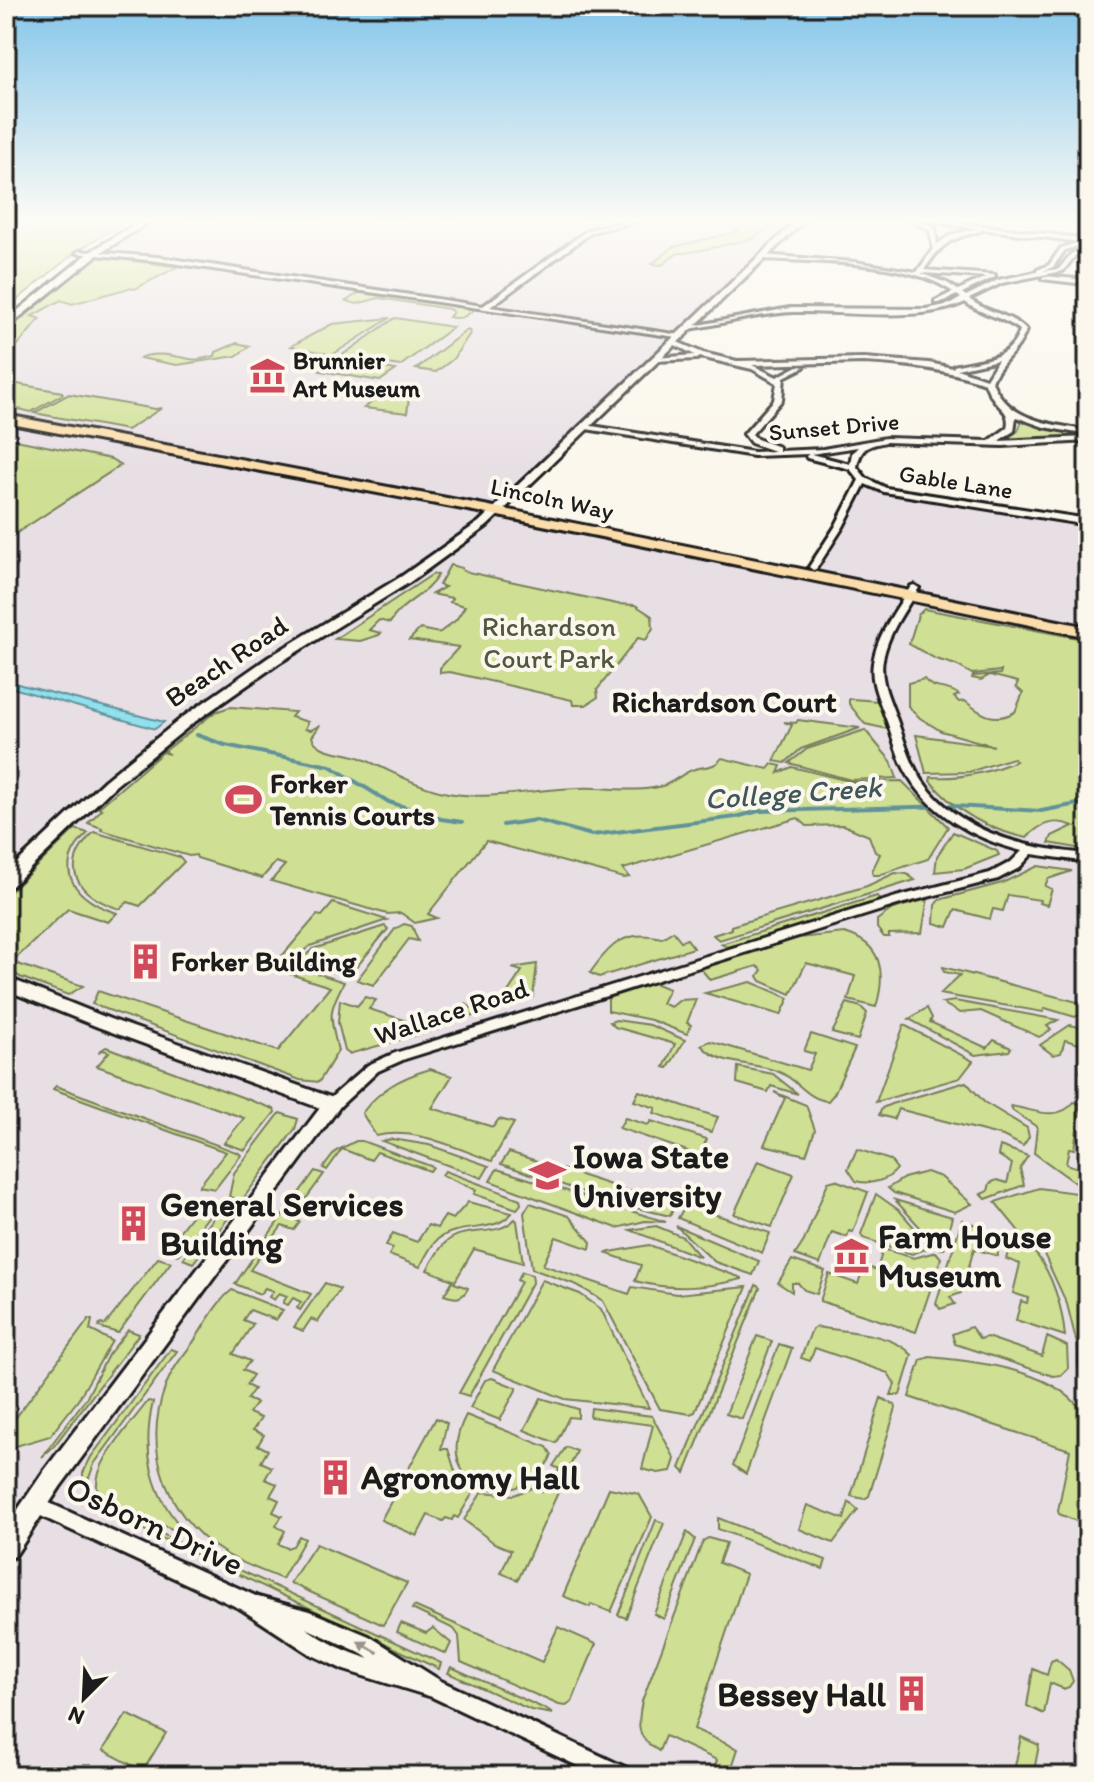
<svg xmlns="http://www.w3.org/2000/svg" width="1094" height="1782" font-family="Itim,sans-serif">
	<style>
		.built { fill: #e8dfe5 }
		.green { fill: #cfe094; stroke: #767e58; stroke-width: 2 }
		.water { fill: #90e0ed; stroke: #629299; stroke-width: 2 }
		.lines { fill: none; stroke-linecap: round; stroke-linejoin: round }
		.stream-far1 { stroke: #629299; stroke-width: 2 }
		.stream { stroke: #629299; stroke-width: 4 }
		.minor-casing { stroke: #1c1c1c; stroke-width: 6 }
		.tertiary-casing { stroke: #1c1c1c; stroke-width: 6 }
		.secondary-casing { stroke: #1c1c1c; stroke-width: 6 }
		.primary-casing { stroke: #1c1c1c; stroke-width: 6 }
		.minor { fill: #fbf7ec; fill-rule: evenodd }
		.tertiary { fill: #fbf7ec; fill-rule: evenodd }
		.secondary { fill: #fbf7ec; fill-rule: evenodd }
		.primary { fill: #fbddab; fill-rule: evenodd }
		.oneway { fill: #97948e }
		.labels { text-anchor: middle; stroke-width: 8; stroke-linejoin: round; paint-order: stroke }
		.far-poi-label { font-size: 24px; font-weight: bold; fill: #1c1c1c; stroke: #fbf7ec; text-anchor: start }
		.far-street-label { font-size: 24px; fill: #1c1c1c; stroke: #fbf7ec }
		.park-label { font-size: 28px; fill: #525740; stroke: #fbf7ec }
		.street-label { font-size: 28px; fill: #1c1c1c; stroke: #fbf7ec }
		.poi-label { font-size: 28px; font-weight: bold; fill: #1c1c1c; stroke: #fbf7ec; text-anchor: start }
		.neighbourhood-label { font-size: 30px; font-weight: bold; fill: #1c1c1c; stroke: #fbf7ec }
		.water-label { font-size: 30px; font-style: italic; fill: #3f575b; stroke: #fbf7ec }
		.near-poi-label { font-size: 34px; font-weight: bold; fill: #1c1c1c; stroke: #fbf7ec; text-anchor: start }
		.near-street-label { font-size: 34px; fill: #1c1c1c; stroke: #fbf7ec }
	</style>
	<rect width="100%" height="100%" fill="#fbf7ec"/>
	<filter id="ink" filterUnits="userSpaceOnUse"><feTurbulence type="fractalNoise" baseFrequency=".0125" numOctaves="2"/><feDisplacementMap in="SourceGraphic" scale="16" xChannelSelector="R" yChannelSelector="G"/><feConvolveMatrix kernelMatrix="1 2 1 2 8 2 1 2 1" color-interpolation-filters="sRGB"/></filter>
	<g filter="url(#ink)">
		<polygon class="built" points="146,221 800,221 498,511 807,576 863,480 884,490 1088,522 1088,1776 6,1776 6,325 126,232"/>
		<g class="green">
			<polygon points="52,221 127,221 77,251 6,309 6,232"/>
			<path d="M749,221h30c-8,8 -18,10 -26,18 -16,2 -64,16 -75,14l-16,12 -10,-1 21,-17 62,-15z"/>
			<polygon points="105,257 177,267 135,289 129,288 72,304 61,300 32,316 40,319 6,359 6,332 95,258"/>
			<path d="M371,292l98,15 5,2c-8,8 -14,11 -25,8l4,-5 -4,-3 -70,-11 -22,6 -11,-3 13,-8z"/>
			<polygon points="390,318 332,355 291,346 332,324"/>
			<polygon points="395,318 453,327 400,366 341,356"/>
			<polygon points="467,330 471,332 453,359 436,372 416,369"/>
			<path d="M237,343l13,3 -14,10 -59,9 -37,-7c13,-7 36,-2 50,1 7,2 18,-2 25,-3l1,-4z"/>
			<polygon points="336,360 396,370 380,381 320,371"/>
			<polygon points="6,382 62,392 63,394 31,412 6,406"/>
			<polygon points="393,386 420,390 409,398 407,413 364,408"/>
			<polygon points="69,394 155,409 162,408 127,430 34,413"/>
			<polygon points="1022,420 1088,435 1088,436 1005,440 1018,431"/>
			<polygon points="6,438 111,459 121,465 6,540"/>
			<polygon points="450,565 462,568 463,571 617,604 635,605 652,616 653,628 646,640 638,638 597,690 598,697 586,705 573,705 572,700 450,672 440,673 440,668 459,647 409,640 420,629 439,633 456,620 465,606 450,602 452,598 432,594 445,587 439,585"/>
			<path d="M433,574l5,1c-12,21 -38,28 -48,48l-11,-3 -10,10 12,3 -2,2 -19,6 -25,-2z"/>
			<path d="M924,609l164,31v210l-39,-7 3,-7 21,-10c-18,-8 -34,-2 -46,12 -39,-8 -72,-27 -97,-57l1,-4c31,2 57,-4 85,-16l-4,-3 -43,14 -43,1 -10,-38 78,11 -53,-15 -21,-13 -12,-12v-23l16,-4c10,13 25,6 35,16l-5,2 5,5 6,-1c17,14 29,22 50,11l8,-19 -7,-6 2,-5 -28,-7 -9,5 -9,-2 1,-2 27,-2 1,-3 -29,3 -16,-9 -20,-6 -27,-15 9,-29z"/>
			<polygon points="852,699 878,701 887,729 865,724 849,704 849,699"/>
			<path d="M230,707l65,5 -4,5 17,5 -3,7 6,1 9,-5 -8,12c6,17 34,14 51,22 29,12 54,28 85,34 44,8 85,-4 129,-5 29,-2 56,6 85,-2 13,-4 21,-14 33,-17 11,-3 19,-1 27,-11l46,11 4,-5 9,2 -3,7 14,-6 61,15 49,-1 46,46 -20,32 -49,16h-6l-1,-4 8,-17 -5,-2 -6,-16 -26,-11 -36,1 -9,-8 -175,51 6,8 -5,1 -138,-37 -58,73 9,4 -22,5 -14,-10 -14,1 -116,-33 14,-16 -9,-3 -14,16 -65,-20 -1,-3 -7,1 -88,-26 1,-2 -14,-5 14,-14 -4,-1 65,-56 6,2 -4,-3 50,-39z"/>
			<polygon points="798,720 860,728 801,749 785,763 774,761 792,725 784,722 796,723"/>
			<polygon points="865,730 891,761 897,778 851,780 789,763 807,749"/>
			<path d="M75,829l13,4c-39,37 -11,68 29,80l-9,9 -40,-13 -56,53 71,24 -15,9 -48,-18 -14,-10v-71z"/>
			<path d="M94,832l86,25 4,5 -44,44 -12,-4 -8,7c-42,-13 -63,-41 -26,-77z"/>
			<polygon points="953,832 997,851 999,855 964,869 935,872 937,856"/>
			<polygon points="1038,866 1072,871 1048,879 1045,886 1052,889 1047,905 1039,903 1040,900 1008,895 1003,911 993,909 990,919 955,910 948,927 934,923 935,905 939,900 1002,883"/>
			<polygon points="895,873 907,874 915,880 719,940 713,935 732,929 731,926 867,886"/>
			<polygon points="877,896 880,900 746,942 727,947 721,944"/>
			<polygon points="928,898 922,933 889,934 889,937 884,937 877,928 877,920 891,910"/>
			<polygon points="333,903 387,920 310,946 293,959 282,956 317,915 322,916"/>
			<polygon points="404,924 412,926 418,941 409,939 374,985 357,980 395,929"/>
			<polygon points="385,926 388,929 349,976 328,971 329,967 326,965 316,967 298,962 313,949"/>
			<path d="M673,931l8,10 6,-2 7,9 -95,29 -9,-4c20,-29 35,-44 72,-35z"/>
			<path d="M844,933c39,10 42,41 32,74l-28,-7 7,-24 -49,-13 -15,31 -30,-13 -3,-5 4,-6 -5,-4 -47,14 -9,-11 98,-31z"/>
			<path d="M275,964l17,5 6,-2 46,15c-17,32 -14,33 -6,69l-19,31 -19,-2 -208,-76 6,-13 180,60 52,-64 -58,-19z"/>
			<polygon points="537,964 533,997 498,1008 495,1005 487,1008 488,1012 468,1017 463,1010 466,1004 474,1010 502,1001 522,971 512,968"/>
			<polygon points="943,967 1085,1004 1088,994 1088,1011 1075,1017 1045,1008 1043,1012 940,994 960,975 944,972"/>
			<polygon points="751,982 789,998 781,1015 705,993"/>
			<polygon points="654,983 669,989 662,1003 671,1007 680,1000 696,999 687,1023 691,1025 687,1034 651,1020 608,1011 608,998"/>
			<polygon points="365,997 376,1000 369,1009 429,1028 437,1019 450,1021 439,1029 349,1054 345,1051 338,1023 340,1000 357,1006"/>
			<polygon points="955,1001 1058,1020 1047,1026 1051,1030 1039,1037 981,1011 960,1013 942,1003"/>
			<polygon points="847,1003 861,1007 867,1013 858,1040 832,1033"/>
			<polygon points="927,1008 932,1018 930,1022 987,1048 994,1040 1011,1048 1009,1051 975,1055 909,1019"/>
			<polygon points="616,1020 650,1025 685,1040 668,1068 664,1067 675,1044 615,1027 610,1022"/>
			<polygon points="904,1025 973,1061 960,1078 876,1102"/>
			<polygon points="1070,1025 1088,1029 1088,1081 1080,1072 1086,1046 1065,1040 1061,1053 1053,1055 1040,1045"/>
			<path d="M811,1034l44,14 -21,46 -6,7c-22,-2 -30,-22 -49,-29 -26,-11 -59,-5 -78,-27l9,-4 98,29 7,-16 -11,-3z"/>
			<polygon points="106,1047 274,1109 275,1112 245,1150 224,1143 244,1118 97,1066 109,1052 103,1050 98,1052"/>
			<polygon points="738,1067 773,1074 798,1094 771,1086 768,1092 737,1083"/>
			<path d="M430,1069l22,7 -20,32 61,19 6,-8 15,4 -22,38c-37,-13 -76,-34 -116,-25l-14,-23c19,-25 39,-35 68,-44z"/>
			<polygon points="966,1082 984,1102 1027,1128 1029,1137 1023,1146 1003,1136 898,1109 894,1119 879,1115 882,1108 891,1104"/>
			<polygon points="56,1086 239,1153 241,1155 215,1189 199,1186 226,1152 53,1089"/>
			<polygon points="639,1091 708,1114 718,1117 711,1132 654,1113 656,1108 634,1101"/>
			<polygon points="774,1092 806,1105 815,1130 806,1155 764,1145 785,1098"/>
			<path d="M1074,1102l7,2 -7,45 -5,-1 -3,16 22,7v213l-10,-19v-17l-11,-44 -24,-52 -1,-10 -21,-8 -26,-32 44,-14 44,6 1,-5 -50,-36 3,-26 -24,-16 -2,-5c20,3 47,17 63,-4z"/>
			<polygon points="280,1113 298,1119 295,1129 242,1200 229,1197 234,1173"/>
			<polygon points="625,1118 648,1125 651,1121 707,1139 699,1155 619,1128"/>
			<polygon points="392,1139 429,1145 489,1166 482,1178 382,1141"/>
			<polygon points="356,1141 362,1141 433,1167 430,1171 377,1152 371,1160 342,1149 327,1170 323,1168 336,1151"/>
			<polygon points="1000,1146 1028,1156 1020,1168 1024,1185 986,1199 981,1194 988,1191 990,1183 997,1180 1007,1183 1012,1164 998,1155"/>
			<path d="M857,1149l33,11 7,9c-9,12 -27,16 -41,12l-8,-12z"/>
			<polygon points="509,1152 669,1204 672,1198 678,1199 670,1216 616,1203 501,1164"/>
			<polygon points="758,1161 794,1174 772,1227 734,1214"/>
			<polygon points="497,1169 666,1222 645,1221 617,1228 490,1181"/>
			<polygon points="315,1171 324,1174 292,1218 300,1222 294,1230 282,1226 273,1238 267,1237"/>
			<polygon points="445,1171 520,1199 521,1204 517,1209 474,1194 476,1190 442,1175"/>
			<polygon points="926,1172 941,1177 972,1204 955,1212 894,1193 888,1188 904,1178"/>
			<polygon points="835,1180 868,1192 853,1232 849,1231 847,1237 832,1232 820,1264 795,1255 804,1241 828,1182"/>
			<polygon points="876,1194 900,1211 931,1247 912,1254 863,1238 861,1234"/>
			<polygon points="205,1198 219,1203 178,1255 165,1250"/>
			<polygon points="689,1199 713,1207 711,1213 770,1233 762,1253 678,1218"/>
			<polygon points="895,1200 952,1217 944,1249 940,1249"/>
			<path d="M468,1202l44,11c-17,21 -51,9 -74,26 -8,7 -13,19 -18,28l-31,-12 4,-7 -7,-3 7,-12 24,9 11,-17 9,3 8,-12 8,3z"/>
			<polygon points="225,1203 237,1207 193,1263 183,1259"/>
			<polygon points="530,1203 569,1216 591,1242 590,1249 556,1237 543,1265 629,1294 632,1287 677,1294 747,1287 695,1412 690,1414 660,1409 603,1301 577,1285 532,1269 524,1213"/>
			<path d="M515,1219l2,2 6,42 -49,-14 -20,34 14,5c-6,12 -12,11 -24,7l9,-15 -26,-10c5,-9 11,-20 18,-27 20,-19 51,-4 70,-24z"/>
			<path d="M962,1220c21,7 36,12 36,36l-24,-7 -13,44 -11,4 5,7 -15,5 -4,-6z"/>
			<polygon points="656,1226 683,1237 700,1257 630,1230"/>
			<polygon points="676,1226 759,1261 753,1275 715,1262"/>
			<path d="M1013,1238c35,11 49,67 52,98l-49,-16 5,-19 6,2 1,-5 -15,-5 7,-29 -14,-5z"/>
			<path d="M649,1245l93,33v1c-36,9 -70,12 -107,2l6,-16 -36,-12z"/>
			<polygon points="883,1249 914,1258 936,1252 941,1258 916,1332 820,1301 829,1274 858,1284 864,1266 877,1270"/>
			<polygon points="256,1253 260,1256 250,1270 311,1294 300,1310 297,1308 301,1302 293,1298 288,1305 283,1303 287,1296 279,1293 274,1300 269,1297 273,1291 265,1288 260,1294 235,1284"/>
			<polygon points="158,1258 171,1262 118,1333 99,1327 100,1324 105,1325"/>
			<polygon points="792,1260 825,1271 817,1294 804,1290 798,1283 792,1283 792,1292 778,1283"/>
			<polygon points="522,1272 532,1275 533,1281 469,1396 459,1393 521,1282 517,1280"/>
			<polygon points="542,1280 580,1294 601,1309 649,1408 565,1399 493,1370"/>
			<polygon points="325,1283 340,1289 318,1322 311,1319 303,1331 294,1327"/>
			<polygon points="756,1285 760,1288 685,1473 680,1468"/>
			<path d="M232,1290l51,20 -7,10 -26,-10 -7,10 10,4 -20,30 17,7 -7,9 10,5 -7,10 8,4 -7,10 9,4 -7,10 12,5 -8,12 11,5 -6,10 10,5 -7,12 11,5 -7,12 12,5 -7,12 9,4 -6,12 9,4 -6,10 9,5 -7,13 9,4 6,-2 6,-10 6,3 -23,40c-19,-8 -39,-15 -56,-25 -59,-36 -85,-104 -60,-169 6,-16 16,-28 26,-41 12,-17 24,-42 40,-54z"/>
			<polygon points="89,1319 92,1320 90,1330 112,1341 78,1400 50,1436 6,1449 6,1422 11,1424"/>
			<path d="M816,1327c29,5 76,5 96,28l-12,40h-9l4,-11 -7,-11 -73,-25 -5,13 -9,-3 11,-29z"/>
			<polygon points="971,1327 980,1339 987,1337 1042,1356 1047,1337 1067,1346 1068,1368 1061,1375 1053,1376 955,1344 952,1334"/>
			<polygon points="128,1330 139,1334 54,1446 42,1457 87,1397 108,1355"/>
			<polygon points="757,1336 772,1341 742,1419 726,1414"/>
			<polygon points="779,1344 792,1348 746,1474 733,1465"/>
			<polygon points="171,1349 177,1351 94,1464 89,1478 83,1480 83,1473 91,1457"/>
			<path d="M930,1357c48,5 131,12 157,62 6,12 1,53 1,68l-7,-2c-3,12 -7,22 7,26l-2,14 -27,-11 -1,-3 12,-61 -161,-53 12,-37z"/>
			<polygon points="492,1378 517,1388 500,1420 470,1408 485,1380"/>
			<polygon points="541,1398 578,1409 578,1418 569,1417 556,1443 524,1430"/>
			<polygon points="881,1398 895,1405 896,1408 869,1496 864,1499 851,1496"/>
			<path d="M148,1401l5,1c-11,47 -3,92 31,128l-1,4 -83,-37c-16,-26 33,-75 48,-96z"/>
			<polygon points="591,1408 652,1416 675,1459 671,1471 658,1473 642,1469 653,1425 590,1417"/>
			<path d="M466,1415l81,32 5,8c-32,64 -125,34 -86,-40z"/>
			<polygon points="436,1418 447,1423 441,1449 448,1449 455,1471 474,1491 458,1518 454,1516 452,1520 446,1518 443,1521 428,1515 417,1536 381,1520"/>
			<polygon points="566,1447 577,1451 518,1580 501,1573 511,1550 494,1543 464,1520 482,1492 514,1495 537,1486 542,1491 560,1469 553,1466"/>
			<polygon points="609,1488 639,1494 652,1517 611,1612 591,1604 590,1607 563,1596"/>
			<polygon points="849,1502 858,1510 833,1543 799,1529 807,1505 844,1519"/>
			<polygon points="95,1503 441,1663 439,1669 89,1504"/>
			<polygon points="718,1518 826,1560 823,1569 718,1529"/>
			<polygon points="656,1520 664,1523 626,1618 618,1615"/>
			<polygon points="687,1532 695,1539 664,1619 654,1614"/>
			<path d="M708,1538l18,5 -7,20 27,11 -52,155 44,20 -9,27 -16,-1 4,-15 -52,-24 -6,15c-23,-12 -22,-26 -17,-50l61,-160z"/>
			<polygon points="316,1544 407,1583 383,1625 290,1583"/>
			<polygon points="414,1606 542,1662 558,1627 596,1644 572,1702 566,1706 559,1705 461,1662 459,1636 454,1629 412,1609"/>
			<polygon points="401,1623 426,1633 433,1628 451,1643 446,1654 397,1632"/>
			<polygon points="1056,1659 1069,1670 1073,1681 1069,1687 1064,1689 1050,1683 1044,1714 1027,1706 1033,1669 1047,1675 1051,1661"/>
			<polygon points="451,1667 545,1709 553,1714 531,1710 448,1673"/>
			<polygon points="127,1714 166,1733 143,1771 103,1750"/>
			<polygon points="1021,1737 1039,1745 1033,1776 1013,1776"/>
		</g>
		<polygon class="water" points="6,681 164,722 155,729 6,686"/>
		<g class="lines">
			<polyline class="stream-far1" points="106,226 113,221"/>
			<g class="stream">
				<polyline points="197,735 225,745 330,766 389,802 441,819 462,822"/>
				<polyline points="503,825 536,820 592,835 736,817 759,811 955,806 1041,811 1088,802"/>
			</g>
			<defs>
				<g id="minor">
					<polygon points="628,221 638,221 592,232 490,307 681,335 684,337 683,338 158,261 76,253 79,251 158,257 483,306 588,230"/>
					<path d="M912,221h8l15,7 2,16 16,-10 25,-5 -49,-8h16l135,17 2,3 6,-2v4l-23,7 -12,17 -10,4 16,-2 12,-15 17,-9v4l-13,7 -12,15 -61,12 -33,16c18,14 42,15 57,31 -6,21 -27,32 -34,52 18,40 57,41 96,49v4l-44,-8 -28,-10 -2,14 -16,10 90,-4v4l-85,5 -117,-4c-19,4 -25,5 -29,25l9,11 20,10 202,31v6l-204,-33 -19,-8 -22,43 -27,42 -3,1 -4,-3 26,-40 24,-47 -9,-11 -43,-11 -1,-2 3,-2 -55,2 -168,-27 -4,-2 4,-2 168,27 20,-1 -23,-8 -7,-9 30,-34 3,-17 -25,-14 -52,-12 -3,2 -43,2v-2l2,-1 39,-3 -22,-11v-2l2,-1 28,12 34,8 127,-3 65,5 24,5 1,-2c27,-7 56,-4 66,-36 -17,-13 -38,-15 -55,-28 -41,21 -124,9 -171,10 -32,1 -72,12 -104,17l-3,-2 103,-19 136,1 25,-5 10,-6 -4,-3 -18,8h-4v-2l18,-9c-44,-32 -137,-30 -191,-33l-3,-2 3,-2 93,7 62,10 16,-23 -3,-19zM981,229l99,13 -19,6 -12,17 -12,5v2l-39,8 -32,16 -4,-3 33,-16v-2l-71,-5c18,-27 26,-32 57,-39zM922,274v-1l64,4 -28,13 -11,-7zM998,360l-12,19 -29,-10zM864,362c42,2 81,7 121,21 1,3 5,12 7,14 8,13 19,14 15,31l-18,13 -103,-3 -63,11 -44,2v-4l-22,-8 -5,-5 30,-34 2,-23 20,-10 -6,-1 -21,11 -25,-12zM858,447l-6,6 -2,11 -39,-10z"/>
					<polygon points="1044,276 1076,279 1079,281 1076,283 1042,279"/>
					<path d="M914,585l5,3c-14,22 -31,45 -36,71 -4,23 8,43 15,64 6,17 11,35 20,51 35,58 107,75 170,80v8l-56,-8 -13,14 -21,11 -94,24 -499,156 -27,12 -41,38 -5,1 -5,-1 -2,-4 2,-4 41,-36 27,-12 501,-156 94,-24 21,-11 11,-11c-48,-12 -95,-38 -118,-83 -8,-16 -12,-34 -19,-52 -6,-17 -15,-34 -12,-53 4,-28 23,-53 38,-77z"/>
					<path d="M36,1497l222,100 51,14 60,25 72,45 188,88 3,7h-33l-167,-79 -88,-27 -34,-16 -69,-45 -211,-98 -3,-6 3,-6zM306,1628l49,22 15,9c-23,-7 -44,-17 -64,-31z"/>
				</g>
				<g id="tertiary">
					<polygon points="796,221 804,221 487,526 410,582 279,663 193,723 115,786 12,886 6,887 6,873 105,780 183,717 269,657 402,576 479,522"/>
					<polygon points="6,977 110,1019 339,1100 341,1105 60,1487 15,1556 6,1560 6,1527 44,1471 320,1108 98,1027 6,990"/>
				</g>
				<polygon id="secondary" points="140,221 150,221 96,256 6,328 6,320 90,252"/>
				<polygon id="primary" points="6,415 484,505 1088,627 1088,637 484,513 6,423"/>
			</defs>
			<use href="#minor" class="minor-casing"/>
			<use href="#tertiary" class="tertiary-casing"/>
			<use href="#secondary" class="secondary-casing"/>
			<use href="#primary" class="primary-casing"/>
			<use href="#minor" class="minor"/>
			<use href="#tertiary" class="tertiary"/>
			<use href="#secondary" class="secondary"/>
			<use href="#primary" class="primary"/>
		</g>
		<defs><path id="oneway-solid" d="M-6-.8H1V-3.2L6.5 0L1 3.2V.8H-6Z" transform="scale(2)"/></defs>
		<use class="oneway" href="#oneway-solid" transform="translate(368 1647) rotate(-151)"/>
	</g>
	<linearGradient id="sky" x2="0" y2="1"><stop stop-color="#85c6ea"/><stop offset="0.47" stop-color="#fdfbf6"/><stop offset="1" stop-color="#fdfbf6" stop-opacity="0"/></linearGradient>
	<rect width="1094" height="470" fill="url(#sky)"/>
	<defs>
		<symbol id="museum-bare" viewBox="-9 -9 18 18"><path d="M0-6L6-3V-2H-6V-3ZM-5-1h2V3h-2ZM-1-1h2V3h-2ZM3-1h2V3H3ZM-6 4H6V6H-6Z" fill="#d1495b" stroke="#fbf7ec" stroke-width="2.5" paint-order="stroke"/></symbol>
		<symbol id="stadium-bare" viewBox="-9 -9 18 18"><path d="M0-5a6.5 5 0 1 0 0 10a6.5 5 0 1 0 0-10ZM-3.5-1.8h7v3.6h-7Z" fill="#d1495b" stroke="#fbf7ec" stroke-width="2.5" paint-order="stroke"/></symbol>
		<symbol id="building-bare" viewBox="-9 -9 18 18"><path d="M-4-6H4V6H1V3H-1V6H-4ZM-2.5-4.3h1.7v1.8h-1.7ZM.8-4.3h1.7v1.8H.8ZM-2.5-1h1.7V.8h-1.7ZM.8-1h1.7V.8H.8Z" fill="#d1495b" stroke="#fbf7ec" stroke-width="2.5" paint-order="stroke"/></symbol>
		<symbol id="university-bare" viewBox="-9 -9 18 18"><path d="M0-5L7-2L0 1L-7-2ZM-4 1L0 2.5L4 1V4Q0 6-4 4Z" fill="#d1495b" stroke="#fbf7ec" stroke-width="2.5" paint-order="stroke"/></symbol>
	</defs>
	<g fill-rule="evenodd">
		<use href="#museum-bare" x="242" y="350" width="51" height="51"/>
		<use href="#stadium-bare" x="218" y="774" width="51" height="51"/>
		<use href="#building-bare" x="120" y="936" width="51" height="51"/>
		<use href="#university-bare" x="522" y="1150" width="51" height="51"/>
		<use href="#building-bare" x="108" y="1198" width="51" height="51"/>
		<use href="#museum-bare" x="826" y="1230" width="51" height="51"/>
		<use href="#building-bare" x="310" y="1452" width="51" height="51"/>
		<use href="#building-bare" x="886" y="1668" width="51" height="51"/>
	</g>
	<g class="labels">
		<g class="far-poi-label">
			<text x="293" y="369">Brunnier<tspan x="293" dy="28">Art Museum</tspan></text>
		</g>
		<g class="far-street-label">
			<text transform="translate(834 427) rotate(-5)" y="8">Sunset Drive</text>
			<text transform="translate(956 482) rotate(9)" y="8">Gable Lane</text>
			<text transform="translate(552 499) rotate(12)" y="8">Lincoln Way</text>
		</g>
		<g class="park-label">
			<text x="549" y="636">Richardson<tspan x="549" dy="32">Court Park</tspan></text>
		</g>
		<g class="street-label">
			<text transform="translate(226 661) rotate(-34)" y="10">Beach Road</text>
			<text transform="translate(451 1011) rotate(-18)" y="10">Wallace Road</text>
		</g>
		<g class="poi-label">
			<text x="270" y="793">Forker<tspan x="270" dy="32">Tennis Courts</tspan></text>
			<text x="171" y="971">Forker Building</text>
		</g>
		<g class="neighbourhood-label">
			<text x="724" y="712">Richardson Court</text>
		</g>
		<g class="water-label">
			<text transform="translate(793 793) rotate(-4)" y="10">College Creek</text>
		</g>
		<g class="near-poi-label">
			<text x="573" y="1168">Iowa State<tspan x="573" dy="39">University</tspan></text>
			<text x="160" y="1216">General Services<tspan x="160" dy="39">Building</tspan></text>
			<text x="878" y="1248">Farm House<tspan x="878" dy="39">Museum</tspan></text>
			<text x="361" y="1489">Agronomy Hall</text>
			<text x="886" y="1706" text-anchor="end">Bessey Hall</text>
		</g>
		<g class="near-street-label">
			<text transform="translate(155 1525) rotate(25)" y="12">Osborn Drive</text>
		</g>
	</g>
	<rect width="1094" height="1782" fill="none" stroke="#fbf7ec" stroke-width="32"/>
	<rect x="16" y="16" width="1062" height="1750" fill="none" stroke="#1c1c1c" stroke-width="3" filter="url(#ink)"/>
	<g transform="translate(84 1698) rotate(204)" stroke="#fbf7ec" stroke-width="6" paint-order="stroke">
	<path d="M0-6L14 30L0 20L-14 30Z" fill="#1c1c1c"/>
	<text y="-12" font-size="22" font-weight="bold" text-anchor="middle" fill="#1c1c1c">N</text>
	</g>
</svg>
